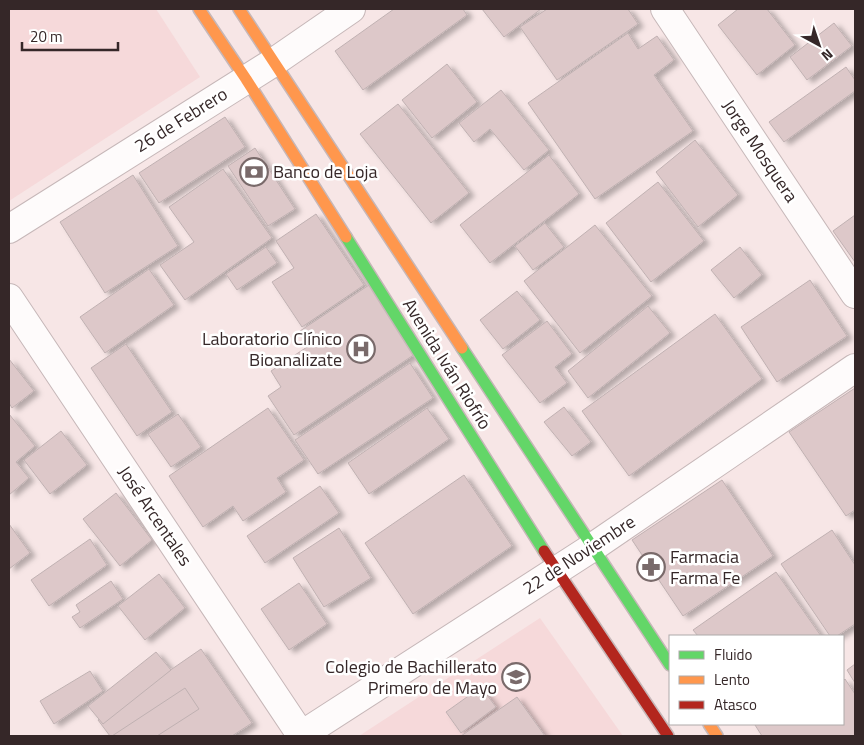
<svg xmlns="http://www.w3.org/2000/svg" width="864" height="745" font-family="'Titillium Web',sans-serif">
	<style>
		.built { fill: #f6d9da }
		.building { fill: #ddc8c9; stroke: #c0b1b2; filter: url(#shadow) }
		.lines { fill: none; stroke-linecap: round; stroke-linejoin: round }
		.street-casing { stroke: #c6b7b8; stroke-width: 30 }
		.fast-casing { stroke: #c6b7b8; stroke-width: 14 }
		.slow-casing { stroke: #c6b7b8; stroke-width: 14 }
		.jam-casing { stroke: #c6b7b8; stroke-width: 14 }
		.street { stroke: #fefbfb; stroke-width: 28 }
		.fast { stroke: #63d668; stroke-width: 11 }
		.slow { stroke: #ff974d; stroke-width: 11 }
		.jam { stroke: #b3261e; stroke-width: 11 }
		.labels { text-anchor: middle; stroke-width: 5; stroke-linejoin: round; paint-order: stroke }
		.street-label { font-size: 18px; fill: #352728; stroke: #fff }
		.poi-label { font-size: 18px; fill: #352728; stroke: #fff; text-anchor: start }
	</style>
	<defs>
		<filter id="shadow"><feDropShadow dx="5.5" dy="3" stdDeviation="2.5" flood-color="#0004"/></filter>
	</defs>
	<rect width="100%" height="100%" fill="#f7e6e6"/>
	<g class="built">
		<polygon points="9,9 156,9 200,77 9,201"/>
		<polygon points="540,618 623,736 359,736"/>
	</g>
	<g class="building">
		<polygon points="394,9 463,9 467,15 363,90 335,51"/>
		<polygon points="482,9 541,9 504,37"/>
		<polygon points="547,9 628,9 638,24 557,80 520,27"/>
		<polygon points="738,9 767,9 795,45 757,75 718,25"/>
		<polygon points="834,23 852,46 807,80 790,57"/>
		<polygon points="628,33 638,49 657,36 674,60 654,75 693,131 595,199 528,103"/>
		<polygon points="447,64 477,102 432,138 402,100"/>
		<polygon points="846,67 855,80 855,91 784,142 769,122"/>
		<polygon points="501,90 549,150 524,170 490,129 474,142 459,123"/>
		<polygon points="398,104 469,193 431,223 360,134"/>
		<polygon points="225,117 245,147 159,203 139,173"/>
		<polygon points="695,140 738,195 698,227 656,172"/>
		<polygon points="255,148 295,209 268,226 228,166"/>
		<polygon points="549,155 579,194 490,263 460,225"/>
		<polygon points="223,169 272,238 185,300 160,265 194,242 169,207"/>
		<polygon points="133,175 178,246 105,293 60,222"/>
		<polygon points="658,182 704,241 651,282 606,223"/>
		<polygon points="316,214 364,285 302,327 272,282 294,268 276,241"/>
		<polygon points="855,215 855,262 833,231"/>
		<polygon points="545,223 564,247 533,270 515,246"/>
		<polygon points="595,225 652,296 580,353 524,281"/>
		<polygon points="266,247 277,263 237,290 226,274"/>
		<polygon points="740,247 762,275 734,298 711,270"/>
		<polygon points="149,269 174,305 105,353 80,317"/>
		<polygon points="810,280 847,336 777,382 741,327"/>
		<polygon points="372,283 418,352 294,435 268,396 281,387 271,371 310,345 300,331"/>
		<polygon points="517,291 540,320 503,349 480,320"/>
		<polygon points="648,306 670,333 588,398 568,371"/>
		<polygon points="715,314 762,379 629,476 582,411"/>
		<polygon points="547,321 572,354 555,367 567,383 540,403 502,355"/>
		<polygon points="126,344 172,412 137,436 91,368"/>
		<polygon points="9,359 34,391 12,408 9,403"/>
		<polygon points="410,363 433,398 318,474 295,440"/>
		<polygon points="855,388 855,510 846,516 789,432"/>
		<polygon points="564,407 591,442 572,456 544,422"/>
		<polygon points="268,408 304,460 277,478 286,492 243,521 233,506 203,527 169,476"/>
		<polygon points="427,408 449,439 369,494 348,463"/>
		<polygon points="9,414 35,446 16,462 29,478 9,495"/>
		<polygon points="178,414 201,447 171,467 148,434"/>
		<polygon points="61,431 87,465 50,494 24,460"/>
		<polygon points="464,475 512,546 413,614 365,543"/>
		<polygon points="722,480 773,556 683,616 632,540"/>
		<polygon points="320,486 339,513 265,563 247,536"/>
		<polygon points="116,493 152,540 120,566 83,519"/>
		<polygon points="9,524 30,553 9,569"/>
		<polygon points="339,528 371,578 324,607 293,558"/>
		<polygon points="832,530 855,565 855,624 837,636 830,636 781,564"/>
		<polygon points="90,539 107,565 49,606 31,580"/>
		<polygon points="776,572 821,636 698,636 693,630"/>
		<polygon points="159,574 185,608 145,640 118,606"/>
		<polygon points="111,581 123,599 80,628 72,617 80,612 76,605"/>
		<polygon points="299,583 327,624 289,650 261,609"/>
		<polygon points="201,649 252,723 232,736 110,736 98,720"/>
		<polygon points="156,652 171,670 103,724 88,706"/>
		<polygon points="855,664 855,683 847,670"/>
		<polygon points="90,671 103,691 54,724 40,701"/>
		<polygon points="845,679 855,694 855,736 762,736 755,725 757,724 843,724 843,681"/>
		<polygon points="481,687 496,707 461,733 446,712"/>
		<polygon points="185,688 199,709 157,736 112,736"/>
		<polygon points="517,697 545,736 461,736"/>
	</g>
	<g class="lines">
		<defs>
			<g id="street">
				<polyline points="665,9 855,294"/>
				<polyline points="9,229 274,62 351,9"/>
				<polyline points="9,298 301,735"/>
				<polyline points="300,736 593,547 855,368"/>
			</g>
			<g id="fast">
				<polyline points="346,237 544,551"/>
				<polyline points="462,348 670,665"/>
			</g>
			<g id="slow">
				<polyline points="199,9 246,79 346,237"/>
				<polyline points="239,9 462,348"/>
				<polyline points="709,724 717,736"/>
			</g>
			<polyline id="jam" points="544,551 668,736"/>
		</defs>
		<use href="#street" class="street-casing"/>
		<use href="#fast" class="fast-casing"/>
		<use href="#slow" class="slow-casing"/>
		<use href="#jam" class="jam-casing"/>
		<use href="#street" class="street"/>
		<use href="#fast" class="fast"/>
		<use href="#slow" class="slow"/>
		<use href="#jam" class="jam"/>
	</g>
	<defs>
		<symbol id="bank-ring" viewBox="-11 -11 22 22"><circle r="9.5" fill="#fff" stroke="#796a6a" stroke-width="1.5"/><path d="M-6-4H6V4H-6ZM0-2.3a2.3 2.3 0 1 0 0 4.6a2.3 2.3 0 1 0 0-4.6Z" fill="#796a6a"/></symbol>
		<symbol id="hospital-ring" viewBox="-11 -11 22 22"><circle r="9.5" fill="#fff" stroke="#796a6a" stroke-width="1.5"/><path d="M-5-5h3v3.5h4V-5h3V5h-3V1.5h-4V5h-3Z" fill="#796a6a"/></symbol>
		<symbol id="pharmacy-ring" viewBox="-11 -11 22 22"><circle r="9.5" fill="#fff" stroke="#796a6a" stroke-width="1.5"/><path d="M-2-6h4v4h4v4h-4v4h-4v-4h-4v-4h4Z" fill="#796a6a"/></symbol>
		<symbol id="university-ring" viewBox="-11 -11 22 22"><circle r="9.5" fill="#fff" stroke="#796a6a" stroke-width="1.5"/><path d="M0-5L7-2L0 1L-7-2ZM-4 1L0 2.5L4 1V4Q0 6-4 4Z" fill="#796a6a"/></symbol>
	</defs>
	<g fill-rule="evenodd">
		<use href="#bank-ring" x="238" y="156" width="32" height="32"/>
		<use href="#hospital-ring" x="345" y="333" width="32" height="32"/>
		<use href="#pharmacy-ring" x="635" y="551" width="32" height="32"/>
		<use href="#university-ring" x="500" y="661" width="32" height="32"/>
	</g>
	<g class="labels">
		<g class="street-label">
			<text transform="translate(181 120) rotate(-32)" y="6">26 de Febrero</text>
			<text transform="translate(760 151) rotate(56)" y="6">Jorge Mosquera</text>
			<text transform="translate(447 364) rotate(58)" y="6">Avenida Iván Riofrío</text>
			<text transform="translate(155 516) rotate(56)" y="6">José Arcentales</text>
			<text transform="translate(579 555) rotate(-33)" y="6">22 de Noviembre</text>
		</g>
		<g class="poi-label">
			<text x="273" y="178">Banco de Loja</text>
			<text x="342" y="345" text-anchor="end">Laboratorio Clínico<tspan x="342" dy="21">Bioanalizate</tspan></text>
			<text x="670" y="563">Farmacia<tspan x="670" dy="21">Farma Fe</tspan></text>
			<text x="497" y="673" text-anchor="end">Colegio de Bachillerato<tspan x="497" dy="21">Primero de Mayo</tspan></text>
		</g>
	</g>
	<rect width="864" height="745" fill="none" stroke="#352728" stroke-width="20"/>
	<rect x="669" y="635" width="175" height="90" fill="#ffffff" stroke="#aea9a9"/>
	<rect x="679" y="651" width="25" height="8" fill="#63d668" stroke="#aea9a9"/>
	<text x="714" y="660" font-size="15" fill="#352728">Fluido</text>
	<rect x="679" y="676" width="25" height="8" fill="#ff974d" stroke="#aea9a9"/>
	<text x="714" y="685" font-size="15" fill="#352728">Lento</text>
	<rect x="679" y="701" width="25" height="8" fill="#b3261e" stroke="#aea9a9"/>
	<text x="714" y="710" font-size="15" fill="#352728">Atasco</text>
	<g transform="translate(819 45) rotate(140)" stroke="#ffffff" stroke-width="4" paint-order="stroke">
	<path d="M0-4L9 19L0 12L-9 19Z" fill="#352728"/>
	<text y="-8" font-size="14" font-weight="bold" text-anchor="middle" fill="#352728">N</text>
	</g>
	<path d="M22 42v8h96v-8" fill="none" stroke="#352728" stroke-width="2.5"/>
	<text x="30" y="42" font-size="15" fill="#352728" stroke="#ffffff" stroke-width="4" paint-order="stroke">20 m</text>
</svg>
